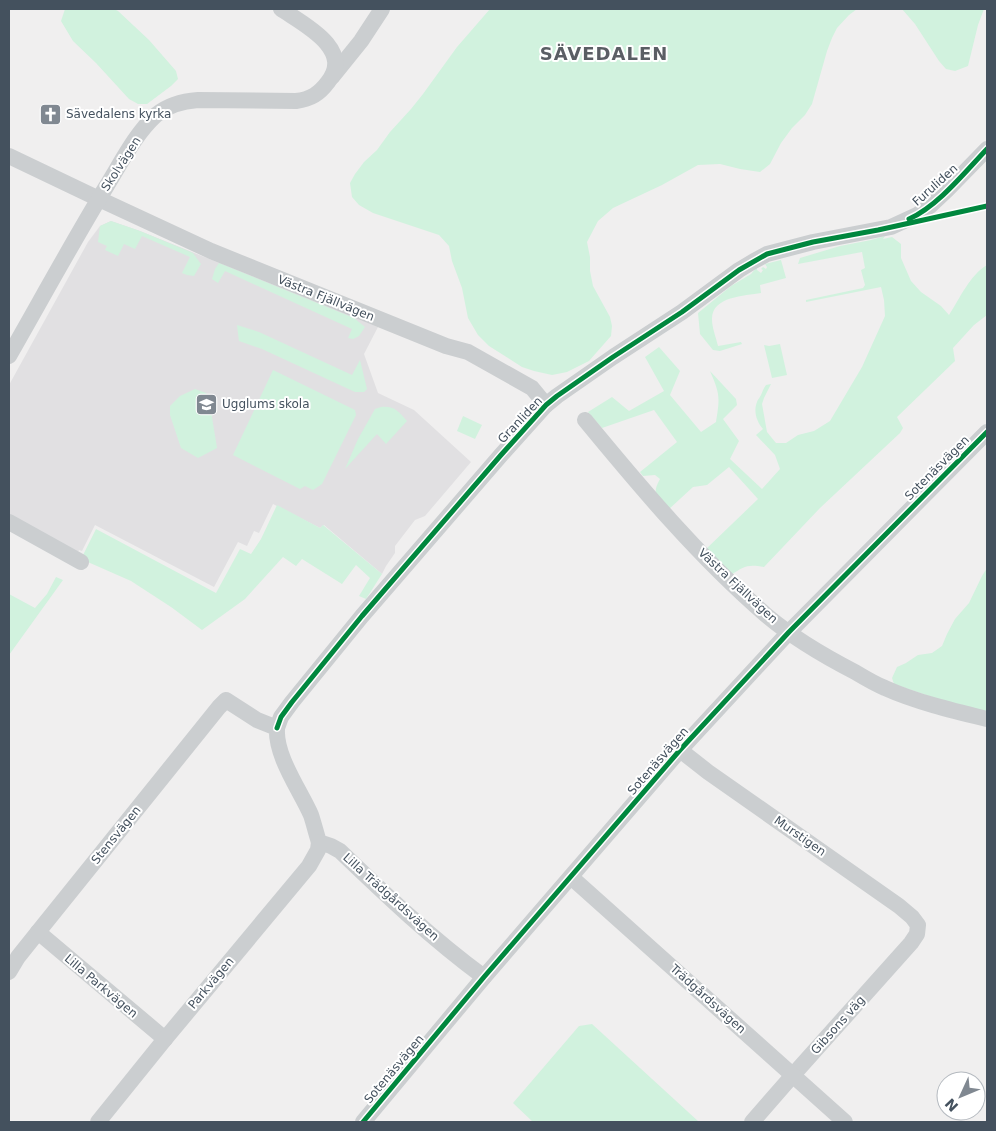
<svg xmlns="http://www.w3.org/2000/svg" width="996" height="1131" font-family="'DejaVu Sans',sans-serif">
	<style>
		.education { fill: #e1e0e2 }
		.green { fill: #d1f2de }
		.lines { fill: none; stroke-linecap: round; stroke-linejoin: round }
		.minor { stroke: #cbced0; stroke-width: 16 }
		.cycleway-casing { stroke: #fff; stroke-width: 8 }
		.cycleway { stroke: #00873e; stroke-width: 5 }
		.labels { text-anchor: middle; stroke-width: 4; stroke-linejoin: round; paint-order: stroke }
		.poi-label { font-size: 12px; fill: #44515e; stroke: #fff; text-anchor: start }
		.street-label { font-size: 12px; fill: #44515e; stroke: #fff }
		.district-label { font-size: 18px; font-weight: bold; letter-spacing: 1px; fill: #5a5e64; stroke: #fff }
	</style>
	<rect width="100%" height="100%" fill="#f0efef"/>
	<polygon class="education" points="111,221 140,231 378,327 364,354 378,393 414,410 471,462 425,516 415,520 395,546 395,553 386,566 382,574 324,525 320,528 273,504 259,533 254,531 247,546 238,542 214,587 95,525 82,551 79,550 76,556 9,517 9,385 88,242 100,226"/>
	<g class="green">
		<polygon points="65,9 114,9 118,11 149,40 176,71 178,79 171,86 147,104 138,104 129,99 96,63 73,41 61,21"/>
		<polygon points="490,9 857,9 849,15 837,28 832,38 827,51 812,104 805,115 792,128 781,143 770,164 760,172 740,169 720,164 698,165 662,185 613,208 598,221 587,242 590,257 590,271 593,286 610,317 612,326 611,336 589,361 567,372 552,375 534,371 522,367 489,346 478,335 468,318 462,288 452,261 449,246 439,235 373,213 359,205 352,197 350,183 355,174 364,162 377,150 390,132 411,109 423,94 457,47"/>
		<polygon points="902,9 984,9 978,25 968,66 955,71 946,69 939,61 915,24"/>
		<polygon points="111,221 140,231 193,253 201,264 194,276 187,275 182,273 190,257 142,236 135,249 124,244 118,256 105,250 107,246 98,242 100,226"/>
		<path d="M885,236l-2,3 9,-2 9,7v14l10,23 10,11 20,14 8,9c11,-17 21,-40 38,-50v50l-13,10 -21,23 2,13 -58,56 6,11 -3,5 -80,75 -56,59c-16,-3 -20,-1 -33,8l-26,-25 53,-51 -29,-32 -22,18 -14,2 -25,23c-11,-12 -17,-15 -8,-31l-5,-4 -12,1 -3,-4 37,-30 -23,-32 -52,18 -14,-16 24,-15 17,14 35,-20 -19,-34 14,-10 21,24 -10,24 31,37 15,-10c4,-25 4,-28 -6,-51l26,28 1,6 -14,14 16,22 -9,18 32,30 18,-20 -5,-14 -19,-20 7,-6c-6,-7 -10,-17 -6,-27 1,-3 2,-3 4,-7 2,-4 2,-6 5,-10l5,-1 -7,14 -2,6 5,28 9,11h10l12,-8 16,-4 16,-10 32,-54 23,-51 -1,-16 -3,-13 -75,15v-2l57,-12 2,-3 -4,-15 4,-2 -3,-16 -64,12 2,-6 40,-12 31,-6z"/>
		<path d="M781,260l5,18 -26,7 1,8c-16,3 -49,3 -49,26 0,9 4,18 6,27l23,-4 1,2 -22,7 -7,-1 -13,-16 -2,-21 33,-27 20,-12 6,-7v3l4,3 2,-3 -2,-1 2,-2 3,2 1,-2 -2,-3z"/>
		<polygon points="219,263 354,318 365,327 359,336 353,339 348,338 352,329 225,271 218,283 212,279 215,269"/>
		<polygon points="237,325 259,332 352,375 360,360 367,389 364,392 355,392 262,349 239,341"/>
		<polygon points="780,344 787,375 772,378 764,345 769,346"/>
		<polygon points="273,370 355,410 356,415 322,484 313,490 305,486 300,489 233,455"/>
		<polygon points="195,389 206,393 209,399 217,448 198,458 181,448 170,415 170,406 180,396"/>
		<path d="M381,407c14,-1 17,4 26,14l-21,23 -9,-10 -32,35 13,-30 17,-30z"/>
		<polygon points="463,416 482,425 475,439 457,431"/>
		<polygon points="277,505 320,528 323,525 382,574 366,599 359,596 370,578 356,565 342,584 302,559 296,566 283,557 245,599 202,630 171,607 131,581 81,559 96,529 216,593 240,549 251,554 261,539"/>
		<polygon points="987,568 987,716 894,684 892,678 897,667 906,663 918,655 932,653 942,646 947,634 955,619 969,603 982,576"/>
		<polygon points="56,577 63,580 9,655 9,594 35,608 47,594"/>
		<polygon points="592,1024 699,1122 533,1122 513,1103 579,1026"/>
	</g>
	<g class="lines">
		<g class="minor">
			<polyline points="332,77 361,41 382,9"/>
			<polyline points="9,156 99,199 211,251 446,346 468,352 532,388 546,405"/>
			<path d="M9,356c32,-56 63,-113 97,-169 15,-24 29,-53 50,-72 12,-10 27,-14 42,-15l98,1c15,-2 23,-7 32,-19 26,-33 -25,-58 -47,-73"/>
			<path d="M585,420c56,68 114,137 181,195 27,23 58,41 89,57 10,6 20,12 30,16 31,14 69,23 102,31"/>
			<polyline points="9,522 81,562"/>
			<polyline points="277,728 281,717 292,702 362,616 501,455 546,405 557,396 613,357 682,312 739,270 754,261 767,254 813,242 891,227 917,215 930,206 947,190 987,149"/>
			<polyline points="680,750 708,772 899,906 912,917 918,925 917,934 911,943 793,1075 752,1122"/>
			<polyline points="571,877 845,1122"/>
			<polyline points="38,932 165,1039"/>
			<path d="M9,972l9,-15 20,-25 181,-225 7,-7 31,20 20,8c-2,28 23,62 34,87 3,9 5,18 8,27l12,4 9,5c46,44 92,88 144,126"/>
			<polyline points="98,1122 165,1039 309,866 318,850 319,842"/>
			<polyline points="363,1122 484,977 680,750 789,632 987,432"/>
		</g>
		<defs>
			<g id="cycleway">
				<path d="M909,219c29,-13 56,-47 78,-70"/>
				<polyline points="277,728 281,717 292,702 362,616 501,455 546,405 557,396 613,357 682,312 739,270 767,254 813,242 878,230 987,206"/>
				<polyline points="363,1122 484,977 680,750 789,632 987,432"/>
			</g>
		</defs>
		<use href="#cycleway" class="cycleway-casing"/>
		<use href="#cycleway" class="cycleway"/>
	</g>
	<defs>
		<symbol id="church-square" viewBox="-11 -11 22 22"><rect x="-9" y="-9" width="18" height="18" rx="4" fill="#808891" stroke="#fff"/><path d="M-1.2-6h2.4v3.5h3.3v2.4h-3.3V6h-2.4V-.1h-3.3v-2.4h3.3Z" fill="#fff"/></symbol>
		<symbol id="school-square" viewBox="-11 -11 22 22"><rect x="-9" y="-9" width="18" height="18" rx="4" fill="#808891" stroke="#fff"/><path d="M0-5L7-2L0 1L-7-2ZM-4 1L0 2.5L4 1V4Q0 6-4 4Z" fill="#fff"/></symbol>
	</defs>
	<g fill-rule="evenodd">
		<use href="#church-square" x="38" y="102" width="25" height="25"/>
		<use href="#school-square" x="194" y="392" width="25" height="25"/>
	</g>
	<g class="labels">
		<g class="poi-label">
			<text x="66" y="118">Sävedalens kyrka</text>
			<text x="222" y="408">Ugglums skola</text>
		</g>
		<g class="street-label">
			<text transform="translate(121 164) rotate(-57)" y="4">Skolvägen</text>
			<text transform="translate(935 185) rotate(-42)" y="4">Furuliden</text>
			<text transform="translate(326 298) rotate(22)" y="4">Västra Fjällvägen</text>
			<text transform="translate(520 420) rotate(-47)" y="4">Granliden</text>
			<text transform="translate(937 468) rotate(-45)" y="4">Sotenäsvägen</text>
			<text transform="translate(738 586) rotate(43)" y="4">Västra Fjällvägen</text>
			<text transform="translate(658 761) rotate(-49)" y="4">Sotenäsvägen</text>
			<text transform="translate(116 835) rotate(-51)" y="4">Stensvägen</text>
			<text transform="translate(800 836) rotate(35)" y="4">Murstigen</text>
			<text transform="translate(391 897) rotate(42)" y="4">Lilla Trädgårdsvägen</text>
			<text transform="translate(211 983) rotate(-50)" y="4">Parkvägen</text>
			<text transform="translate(101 986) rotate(40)" y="4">Lilla Parkvägen</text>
			<text transform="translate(708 999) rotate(42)" y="4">Trädgårdsvägen</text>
			<text transform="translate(838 1025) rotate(-48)" y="4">Gibsons väg</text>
			<text transform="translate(394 1069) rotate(-50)" y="4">Sotenäsvägen</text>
		</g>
		<g class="district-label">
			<text x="604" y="60">SÄVEDALEN</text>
		</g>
	</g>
	<rect width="996" height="1131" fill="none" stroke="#44515e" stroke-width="20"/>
	<g transform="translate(961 1096) rotate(226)"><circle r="24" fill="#ffffff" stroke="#b4b9bf"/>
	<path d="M0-4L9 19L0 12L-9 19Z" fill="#808891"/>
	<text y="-8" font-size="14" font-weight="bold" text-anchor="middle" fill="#44515e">N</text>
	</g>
</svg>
